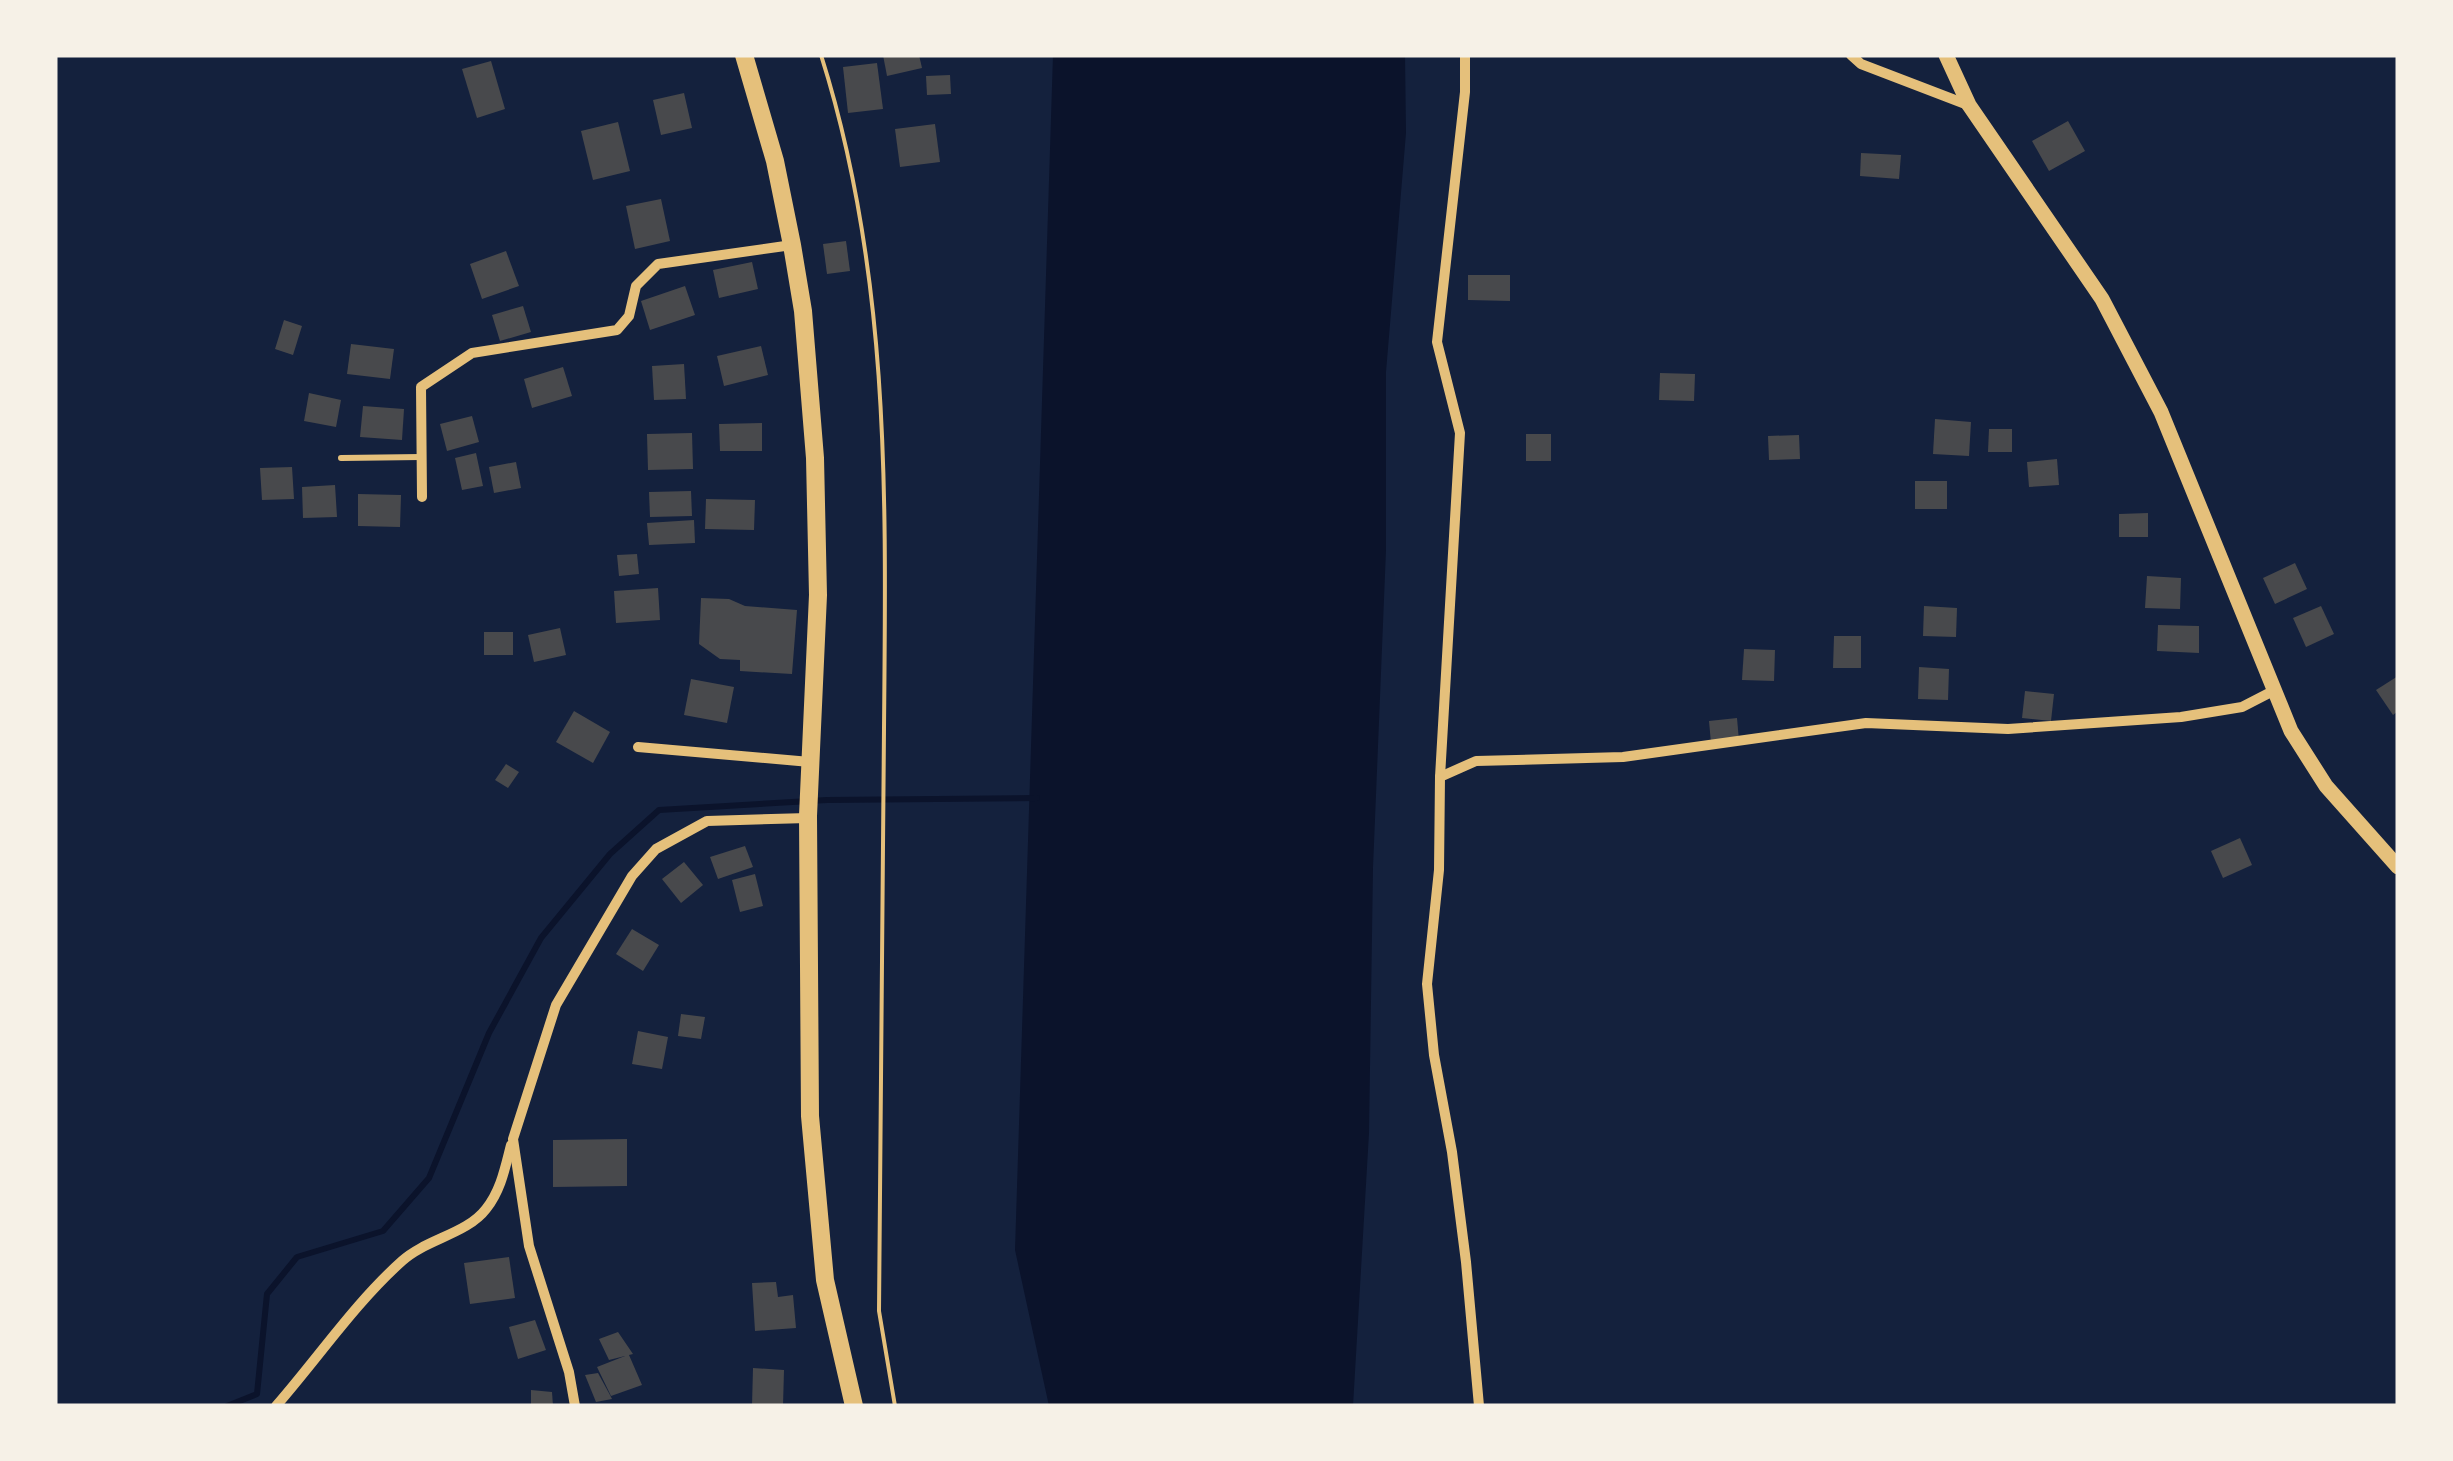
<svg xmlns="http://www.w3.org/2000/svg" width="2453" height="1461" font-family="Roboto,sans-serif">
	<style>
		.water { fill: #0b132b }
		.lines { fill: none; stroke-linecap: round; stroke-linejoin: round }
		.stream { stroke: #0b132b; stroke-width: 6 }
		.building { fill: #48494c }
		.path { stroke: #e5c07b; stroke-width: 4 }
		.service { stroke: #e5c07b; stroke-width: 6 }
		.minor { stroke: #e5c07b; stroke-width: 10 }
		.secondary { stroke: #e5c07b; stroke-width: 15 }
		.primary { stroke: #e5c07b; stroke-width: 18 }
	</style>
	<rect width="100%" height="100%" fill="#14213d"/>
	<polygon class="water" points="1053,55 1405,55 1406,133 1386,372 1386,550 1373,868 1369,1133 1353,1406 1049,1406 1015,1250"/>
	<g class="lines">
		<polyline class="stream" points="227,1406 257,1394 267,1294 297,1257 383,1231 429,1178 489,1033 541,938 610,854 659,810 827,800 1037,798"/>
	</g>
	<g class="building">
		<polygon points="883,55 919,55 922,68 887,76"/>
		<polygon points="491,61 505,109 477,118 462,69"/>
		<polygon points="877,63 883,109 848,113 843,67"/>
		<polygon points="950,75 951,94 927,95 926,76"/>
		<polygon points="684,93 692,128 661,135 653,100"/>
		<polygon points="2068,121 2085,151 2049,171 2032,141"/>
		<polygon points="618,122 630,171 593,180 581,131"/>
		<polygon points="935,124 940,162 900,167 895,129"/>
		<polygon points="1861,153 1901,155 1899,179 1860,176"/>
		<polygon points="661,199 670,241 635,249 626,206"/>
		<polygon points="846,241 850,271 827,274 823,244"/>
		<polygon points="506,251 519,286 482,299 470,264"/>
		<polygon points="752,262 758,289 719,298 713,270"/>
		<polygon points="1468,275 1510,275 1510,301 1468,300"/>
		<polygon points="685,286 695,315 650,330 641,301"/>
		<polygon points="523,306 531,332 500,341 492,315"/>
		<polygon points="284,320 302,326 293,355 275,349"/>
		<polygon points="351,344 394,349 390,379 347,374"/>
		<polygon points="761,346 768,375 724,386 717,356"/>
		<polygon points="684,364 686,399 654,400 652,366"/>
		<polygon points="563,367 572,396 532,408 524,379"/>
		<polygon points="1660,373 1695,374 1694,401 1659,400"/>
		<polygon points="309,393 341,400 336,427 304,421"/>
		<polygon points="363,406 404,409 402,440 360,437"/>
		<polygon points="472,416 479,442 447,451 440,424"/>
		<polygon points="1935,419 1971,422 1969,456 1933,454"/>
		<polygon points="762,423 762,451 720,451 719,424"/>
		<polygon points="1989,429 2012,429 2012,452 1988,452"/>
		<polygon points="692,433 693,469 648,470 647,434"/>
		<rect x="1526" y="434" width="25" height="27"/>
		<polygon points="1799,435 1800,459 1769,460 1768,436"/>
		<polygon points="476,453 483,486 462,490 455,458"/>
		<polygon points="2057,459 2059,485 2029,487 2027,462"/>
		<polygon points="516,462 521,488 494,493 489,467"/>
		<polygon points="292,467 294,499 262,500 260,468"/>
		<rect x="1915" y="481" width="32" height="28"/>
		<polygon points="335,485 337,517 303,518 302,487"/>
		<polygon points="691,491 692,516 650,517 649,492"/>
		<polygon points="358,494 401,495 400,527 358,526"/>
		<polygon points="706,499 755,500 754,530 705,529"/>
		<polygon points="2148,513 2148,537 2119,537 2119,514"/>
		<polygon points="694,520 695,543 649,545 647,523"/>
		<polygon points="637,554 639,574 619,576 617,555"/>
		<polygon points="2295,563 2307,589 2275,604 2263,578"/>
		<polygon points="2147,576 2181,578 2180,609 2145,608"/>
		<polygon points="658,588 660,620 616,623 614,591"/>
		<polygon points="701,598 729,599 745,606 797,610 792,674 740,671 740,660 720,659 699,644"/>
		<polygon points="1924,606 1957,608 1956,637 1923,636"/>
		<polygon points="2321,606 2334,634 2306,647 2293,618"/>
		<polygon points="2158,625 2199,626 2199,653 2157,651"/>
		<polygon points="560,628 566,655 534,662 528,635"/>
		<rect x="484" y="632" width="29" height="23"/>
		<polygon points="1834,636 1861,636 1861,668 1833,668"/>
		<polygon points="1744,649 1775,650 1774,681 1742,680"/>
		<polygon points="1919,667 1949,669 1948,700 1918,699"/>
		<polygon points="2398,676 2398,711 2393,715 2376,690"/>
		<polygon points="691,679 734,687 727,723 684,715"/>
		<polygon points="2025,691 2054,694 2051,721 2022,718"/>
		<polygon points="574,711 610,732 593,763 556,742"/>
		<polygon points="1737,718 1739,741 1711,743 1709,721"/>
		<polygon points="506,764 519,772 508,788 495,780"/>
		<polygon points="2240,838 2252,865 2223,878 2211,851"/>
		<polygon points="745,846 753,867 718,879 710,857"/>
		<polygon points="684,862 703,885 681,903 662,879"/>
		<polygon points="755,874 763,906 740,912 732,880"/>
		<polygon points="632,929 659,945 643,971 616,954"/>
		<polygon points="681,1014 705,1017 701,1039 678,1036"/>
		<polygon points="638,1031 668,1037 662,1069 632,1064"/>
		<polygon points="627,1139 627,1186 553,1187 553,1140"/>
		<polygon points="509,1257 515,1298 470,1304 464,1263"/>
		<polygon points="776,1282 778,1297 793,1295 796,1328 755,1331 752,1283"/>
		<polygon points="535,1320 546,1350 518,1359 509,1327"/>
		<polygon points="618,1332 633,1354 629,1355 642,1385 611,1396 597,1367 625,1356 609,1360 599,1339"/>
		<polygon points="753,1368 784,1370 783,1406 752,1406"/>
		<polygon points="598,1373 610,1395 612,1399 596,1402 585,1375"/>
		<polygon points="531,1390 552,1392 553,1406 531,1406"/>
	</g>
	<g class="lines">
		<path class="path" d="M821,55c70,221 65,445 63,674 -1,194 -3,388 -5,582l16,95"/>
		<polyline class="service" points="341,458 421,457"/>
		<g class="minor">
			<polyline points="1851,55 1861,64 1968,105"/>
			<polyline points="422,497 421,387 472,353 617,330 629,316 636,286 658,264 792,245"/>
			<polyline points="638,747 810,762"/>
			<polyline points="1440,777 1460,433 1437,342 1465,92 1465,55"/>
			<path d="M276,1406c42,-48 79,-103 126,-145 24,-22 65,-27 84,-52 15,-19 19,-41 25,-64"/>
			<polyline points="575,1406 569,1372 529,1246 513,1139 556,1005 632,876 656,849 707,821 808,818"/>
			<polyline points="1479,1406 1466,1262 1452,1152 1434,1055 1427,984 1439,870 1440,777 1476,761 1623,757 1866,723 2008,729 2181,717 2242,707 2275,690"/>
		</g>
		<polyline class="secondary" points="1946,55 1969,105 2102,299 2161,412 2291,731 2326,786 2398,867"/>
		<polyline class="primary" points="744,55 775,161 792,245 803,311 815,458 818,595 808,816 810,1116 825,1280 854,1406"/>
	</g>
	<rect width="2453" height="1461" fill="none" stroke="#f6f1e7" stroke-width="115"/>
</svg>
